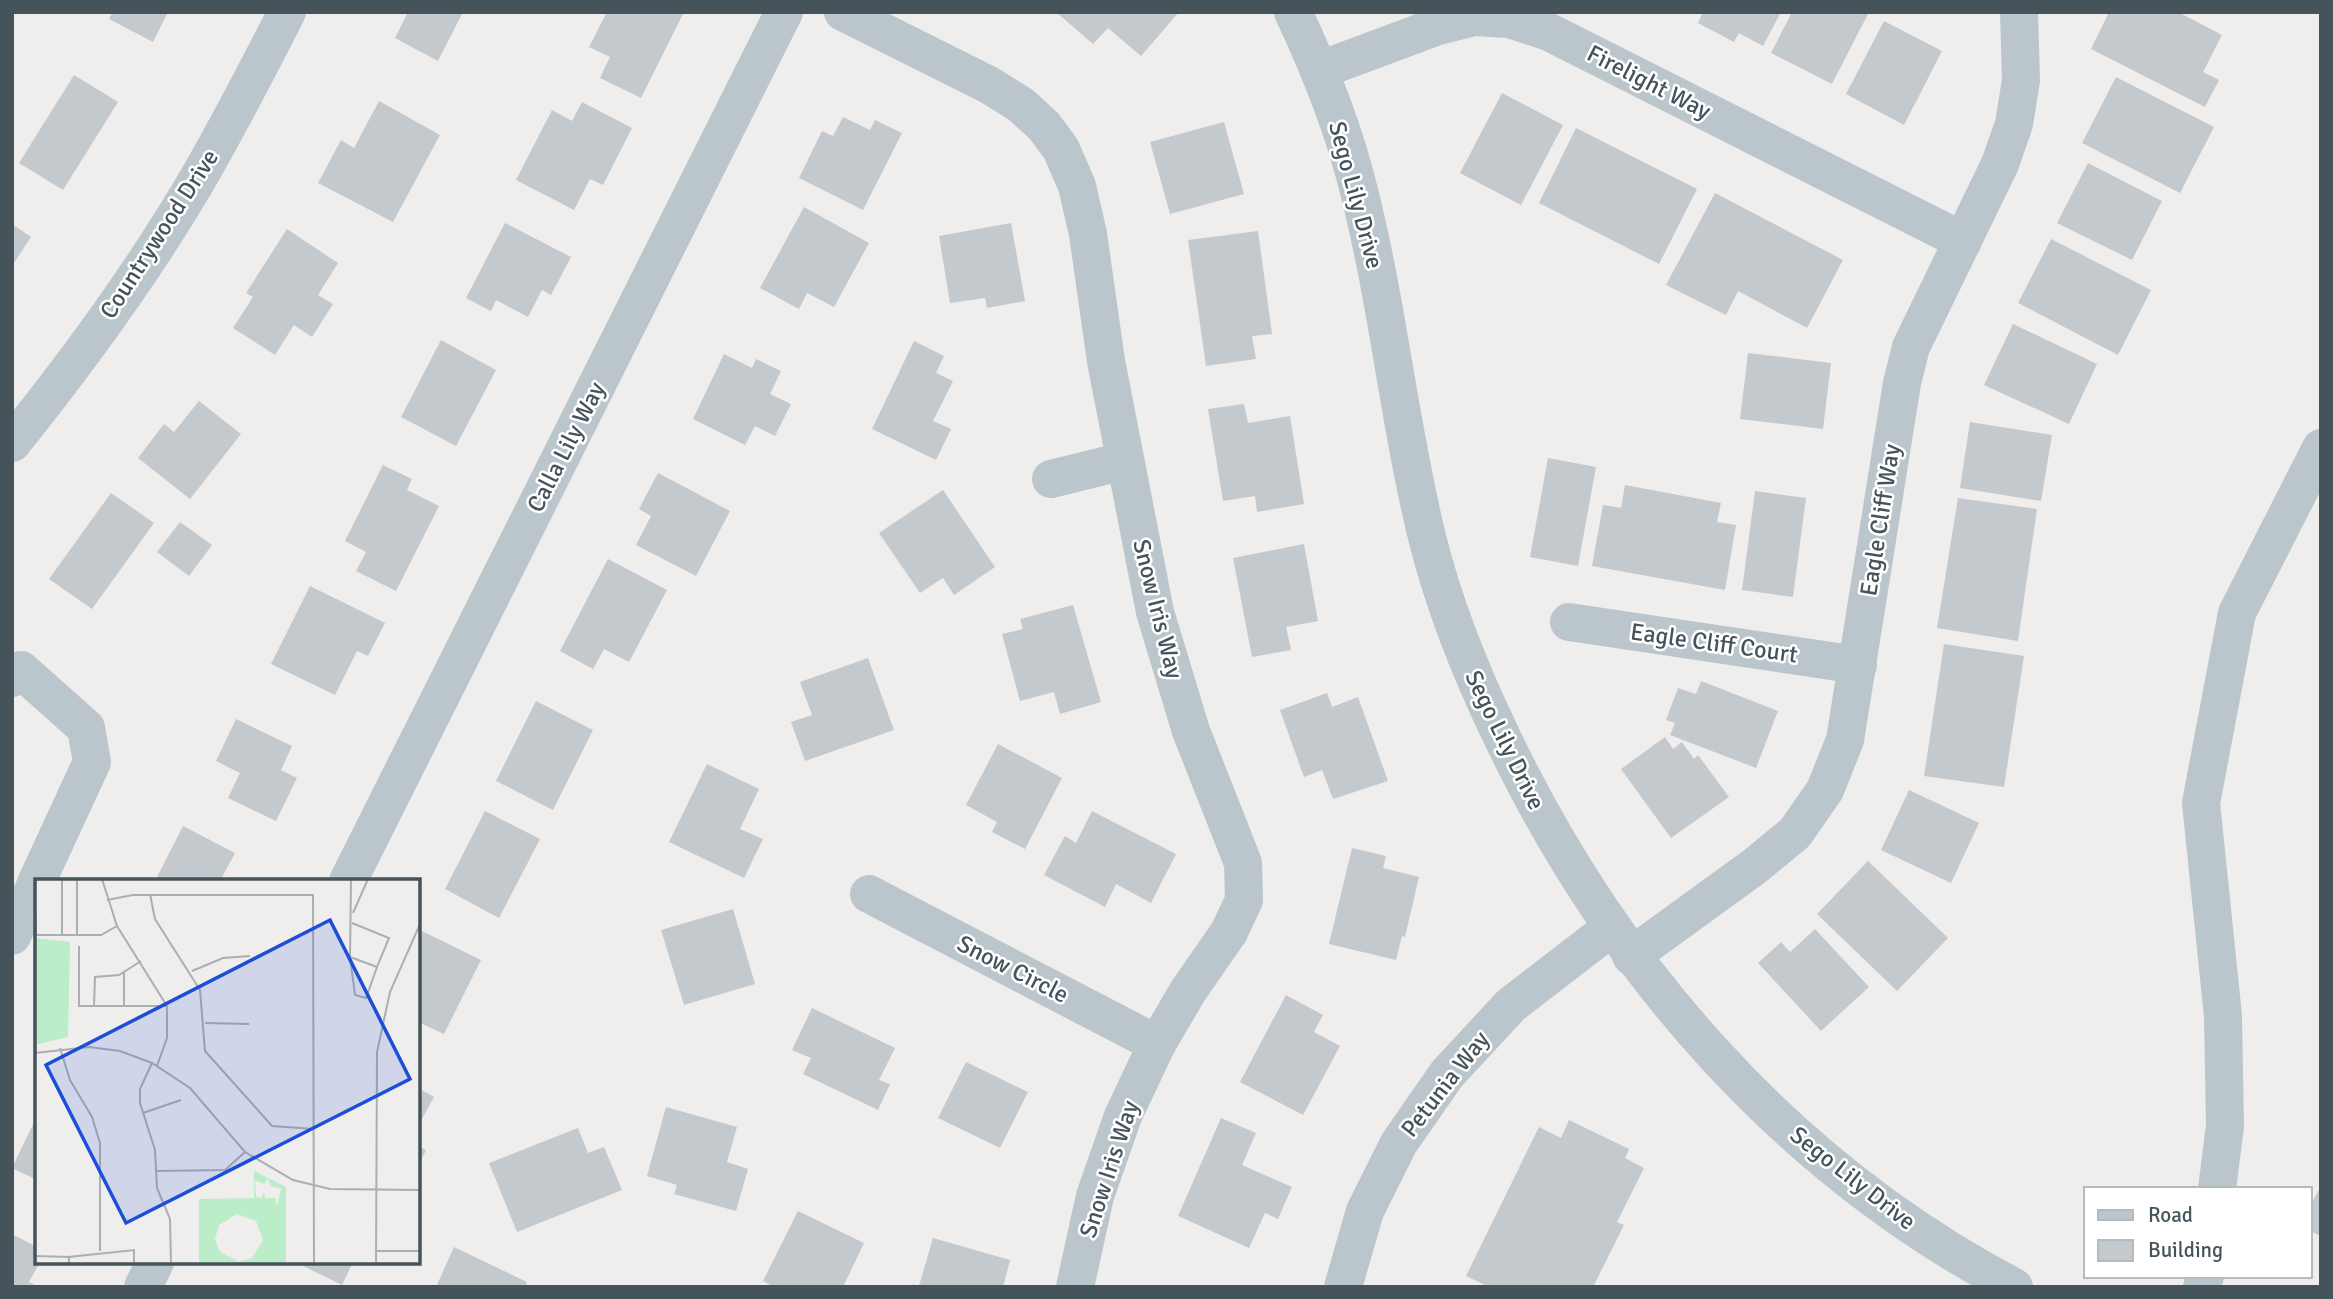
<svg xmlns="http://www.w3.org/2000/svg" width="2333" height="1299" font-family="Signika,sans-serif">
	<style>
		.building { fill: #c4c9cd }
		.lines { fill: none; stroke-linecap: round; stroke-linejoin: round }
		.minor { stroke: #bbc6cc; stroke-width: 38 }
		.labels { text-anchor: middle; stroke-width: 5; stroke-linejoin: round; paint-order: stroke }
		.street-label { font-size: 24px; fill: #45535a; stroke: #fff }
		.inset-road { fill: none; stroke: #acafb2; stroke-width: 2 }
		.view { fill: #1d4ed8; fill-opacity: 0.15; stroke: #1d4ed8; stroke-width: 3.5 }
		.inset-edge { fill: none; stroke: #45535a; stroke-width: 3.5 }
	</style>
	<rect width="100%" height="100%" fill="#f0eded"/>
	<g class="building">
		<polygon points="113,12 168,12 153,42 109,19"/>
		<polygon points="408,12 463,12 438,61 395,38"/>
		<polygon points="607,12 683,14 641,98 600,78 610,57 589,47"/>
		<polygon points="1056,12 1179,12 1141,56 1108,28 1093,44"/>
		<polygon points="1703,12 1781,12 1763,46 1739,33 1734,42 1698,23"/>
		<polygon points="1792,12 1869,12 1832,84 1771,53"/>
		<polygon points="2109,12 2178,12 2222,35 2203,72 2219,80 2205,107 2091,49"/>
		<polygon points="1884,21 1942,51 1904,125 1846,94"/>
		<polygon points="74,75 118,102 63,190 19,163"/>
		<polygon points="2116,77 2214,127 2180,193 2082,143"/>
		<polygon points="1502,93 1563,125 1521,205 1460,173"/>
		<polygon points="379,101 440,135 393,222 318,183 341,140 354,148"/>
		<polygon points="582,102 632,128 603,185 590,179 574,210 516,180 552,110 572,121"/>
		<polygon points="843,117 870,130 875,120 902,133 863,210 799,178 822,131 833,136"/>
		<polygon points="1224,122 1244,194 1170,214 1150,142"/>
		<polygon points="1576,128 1697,189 1659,264 1539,203"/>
		<polygon points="2088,163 2162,201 2132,260 2057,223"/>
		<polygon points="1715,193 1843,260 1807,328 1738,291 1726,315 1666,285"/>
		<polygon points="804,207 869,243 834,307 807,293 799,309 760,288"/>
		<polygon points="505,223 571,257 551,295 542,290 528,317 496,300 491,311 466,298"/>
		<polygon points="1011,223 1025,301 987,308 985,298 950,303 939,236"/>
		<polygon points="12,224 31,237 12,266"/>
		<polygon points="287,229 338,263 318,295 333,304 312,337 294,325 275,355 233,328 253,297 246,293"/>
		<polygon points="1258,231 1272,334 1252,336 1256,359 1206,366 1188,240"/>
		<polygon points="2051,239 2151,290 2118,355 2018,303"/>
		<polygon points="2013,324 2097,364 2069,424 1984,385"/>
		<polygon points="441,340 496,370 456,446 401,417"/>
		<polygon points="914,341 944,356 936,373 953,381 933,421 951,429 936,460 872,429"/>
		<polygon points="1748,353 1831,363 1823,429 1740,419"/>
		<polygon points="724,354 752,368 756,359 781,371 770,394 791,404 775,436 755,426 745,445 693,419"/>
		<polygon points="199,401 241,434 190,499 138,458 164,424 174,432"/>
		<polygon points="1244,404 1248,423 1290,416 1304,504 1257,512 1255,496 1223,501 1208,409"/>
		<polygon points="1970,422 2052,435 2041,501 1960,488"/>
		<polygon points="1548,458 1596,467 1578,566 1530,557"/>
		<polygon points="383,465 412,479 407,490 439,506 396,591 356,571 366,552 345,541"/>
		<polygon points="658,473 730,511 696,576 636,545 651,516 639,509"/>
		<polygon points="1625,485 1721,503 1717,522 1736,525 1725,590 1592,566 1603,505 1621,508"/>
		<polygon points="943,490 995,567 954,595 943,578 920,593 879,533"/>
		<polygon points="1755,491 1806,498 1793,597 1742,590"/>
		<polygon points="111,493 154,523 92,609 49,579"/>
		<polygon points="1958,498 2037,509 2018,641 1937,628"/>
		<polygon points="180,522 212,545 189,576 157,552"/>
		<polygon points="1304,544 1318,621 1286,627 1291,650 1252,657 1233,558"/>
		<polygon points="608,559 667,590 629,662 604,649 593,669 560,651"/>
		<polygon points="310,586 385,623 368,656 357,651 335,695 271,664"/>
		<polygon points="1073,605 1101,702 1060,714 1054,692 1020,701 1002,634 1023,629 1020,619"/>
		<polygon points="1944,644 2024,656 2004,787 1924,776"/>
		<polygon points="868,658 894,730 805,761 791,722 812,715 800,682"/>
		<polygon points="1701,681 1778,711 1756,768 1670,735 1675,723 1666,720 1678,688 1696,694"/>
		<polygon points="1327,693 1332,707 1358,697 1388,781 1333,799 1322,770 1304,777 1280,710"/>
		<polygon points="536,701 593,730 553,810 496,781"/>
		<polygon points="236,719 292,746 281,770 297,778 276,821 228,798 240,773 216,761"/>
		<polygon points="1665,737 1673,749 1682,742 1694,759 1698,755 1729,797 1671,838 1621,769"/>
		<polygon points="998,744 1062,778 1025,849 992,832 997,822 966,805"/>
		<polygon points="707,764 759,789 740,829 763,839 744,878 669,842"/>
		<polygon points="1909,790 1979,823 1951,883 1881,850"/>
		<polygon points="485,811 540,839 499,918 445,889"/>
		<polygon points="1092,811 1176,854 1151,903 1116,884 1105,907 1044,875 1065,836 1076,843"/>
		<polygon points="183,826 235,853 220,881 155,881"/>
		<polygon points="1352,848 1386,856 1383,868 1419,877 1405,937 1402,936 1396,960 1329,944"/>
		<polygon points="1868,861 1948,938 1897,991 1817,914"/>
		<polygon points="733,909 755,984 684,1005 661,930"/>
		<polygon points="1815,929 1869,987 1821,1031 1758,963 1781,942 1790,952"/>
		<polygon points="422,931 481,960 444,1034 418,1022 418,940"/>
		<polygon points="1286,995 1323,1015 1314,1032 1340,1046 1303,1115 1240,1082"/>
		<polygon points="812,1008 895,1048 879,1080 890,1084 878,1110 803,1074 811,1058 792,1050"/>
		<polygon points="966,1062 1028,1092 1000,1148 938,1118"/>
		<polygon points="418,1088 434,1097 418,1126"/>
		<polygon points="666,1107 737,1127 727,1162 748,1169 736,1211 674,1194 677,1185 647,1176"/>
		<polygon points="37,1116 37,1180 12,1168"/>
		<polygon points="1221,1118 1256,1133 1242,1165 1292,1187 1278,1219 1265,1213 1249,1248 1178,1216"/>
		<polygon points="1569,1120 1629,1149 1625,1158 1644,1168 1617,1222 1624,1225 1593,1287 1582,1285 1581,1287 1489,1287 1466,1276 1539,1127 1561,1138"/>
		<polygon points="578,1128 588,1153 604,1147 622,1190 517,1232 489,1163"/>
		<polygon points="418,1146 426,1150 418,1166"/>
		<polygon points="2321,1186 2321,1236 2310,1231 2310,1206"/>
		<polygon points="798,1211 864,1243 843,1287 774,1287 763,1281"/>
		<polygon points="12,1234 37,1247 37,1262 40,1262 29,1282 39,1287 12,1287"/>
		<polygon points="933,1238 1010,1260 1003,1287 912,1287 913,1284 919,1286"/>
		<polygon points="454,1247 527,1282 525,1287 436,1287"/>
		<polygon points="295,1262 353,1262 342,1285"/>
	</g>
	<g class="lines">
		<g class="minor">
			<polyline points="843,12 989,85 1021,105 1044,126 1061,149 1077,186 1088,234 1106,361 1155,612 1191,731 1243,863 1244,900 1229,932 1188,991 1157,1044 1123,1116 1095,1196 1075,1287"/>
			<path d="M1293,12c27,57 51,118 66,179 29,114 40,232 68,346 17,69 44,136 75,200 110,231 284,430 512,550"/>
			<polyline points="1320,70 1438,26 1474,17 1509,19 1549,32 1963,241"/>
			<path d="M12,443c70,-87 137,-179 192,-275 29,-51 56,-103 83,-156"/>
			<polyline points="1051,479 1124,461"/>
			<polyline points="1569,622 1858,665"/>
			<polyline points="12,678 21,670 86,728 92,762 37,881"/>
			<polyline points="348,881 784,12"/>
			<polyline points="869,894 1157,1044"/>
			<polyline points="12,936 37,882"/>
			<polyline points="1631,956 1755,866 1795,833 1825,790 1845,740 1902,383 1911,347 2000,164 2014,124 2021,80 2019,12"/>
			<polyline points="2217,1189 2225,1126 2223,1016 2201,803 2237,613 2321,448"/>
			<polyline points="143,1287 155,1262"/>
			<polyline points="1343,1287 1365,1211 1399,1143 1447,1074 1511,1005 1611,928"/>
			<polyline points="2202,1287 2205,1276"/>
		</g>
	</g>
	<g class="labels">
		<g class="street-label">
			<text transform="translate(1649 82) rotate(27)" y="8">Firelight Way</text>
			<text transform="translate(1356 195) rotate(75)" y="8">Sego Lily Drive</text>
			<text transform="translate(159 234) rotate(-57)" y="8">Countrywood Drive</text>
			<text transform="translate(566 447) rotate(-63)" y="8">Calla Lily Way</text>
			<text transform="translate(1880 520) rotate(-81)" y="8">Eagle Cliff Way</text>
			<text transform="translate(1158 609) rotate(76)" y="8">Snow Iris Way</text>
			<text transform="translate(1714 643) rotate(8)" y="8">Eagle Cliff Court</text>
			<text transform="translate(1505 740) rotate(64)" y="8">Sego Lily Drive</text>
			<text transform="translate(1013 969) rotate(27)" y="8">Snow Circle</text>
			<text transform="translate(1445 1084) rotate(-52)" y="8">Petunia Way</text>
			<text transform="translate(1109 1169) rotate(-72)" y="8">Snow Iris Way</text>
			<text transform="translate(1853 1178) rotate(38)" y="8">Sego Lily Drive</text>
		</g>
	</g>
	<g transform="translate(35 879)">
		<rect width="385" height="385" fill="#f0eded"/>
		<path d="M0,59l35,4 -2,95 -33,8zM219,292l32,16v77h-87v-65l55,-1zM233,300l3,7 10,3 -4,17 -2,-8h-10l-1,-7 -2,7 -6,-1 -1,-17 9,4zM202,335l19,7 7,19 -11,18 -13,4 -19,-10 -5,-13 4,-14z" fill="#bbedc8" fill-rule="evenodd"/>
		<path class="inset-road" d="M42,0v56M67,0l15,47 50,80v32l-10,28M316,0l-1,78 27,10 12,-29 -37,-15M115,15l5,25 45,71 5,61 67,75 42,3M72,21l26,-5h180l1,369M0,25l1,31h65l16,-9M318,34l15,-34M27,56v-56M44,67v60h15M315,78l5,38 11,3 11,-31M106,82l-22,14 -24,2 -1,29h73M157,92l31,-13 27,-2M89,127v-34M170,144l44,1M25,169l10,32 22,37 8,26v108M0,174l54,-6 31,4 32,12 38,25 55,64 48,28 37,9 90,1M117,184l-12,26v14l15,47 2,38 13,31 1,45M108,234l38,-13M121,292l69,-1 20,-18M341,372h44M0,377l34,1M34,385v-7l65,-7v14M341,385l1,-212 13,-60 30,-68"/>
		<path class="view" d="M295,41l80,159 -284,144 -80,-158z"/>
		<rect width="385" height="385" class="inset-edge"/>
	</g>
	<rect width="2333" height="1299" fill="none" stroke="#45535a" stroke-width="28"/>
	<rect x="2084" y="1187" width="228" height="91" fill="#ffffff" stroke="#b5babd" stroke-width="2"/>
	<rect x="2098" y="1210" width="35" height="10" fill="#bbc6cc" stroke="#b5babd" stroke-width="2"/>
	<text x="2148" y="1222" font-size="21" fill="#45535a">Road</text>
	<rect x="2098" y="1240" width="35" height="21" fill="#c4c9cd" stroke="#b5babd" stroke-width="2"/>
	<text x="2148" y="1257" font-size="21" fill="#45535a">Building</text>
</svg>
